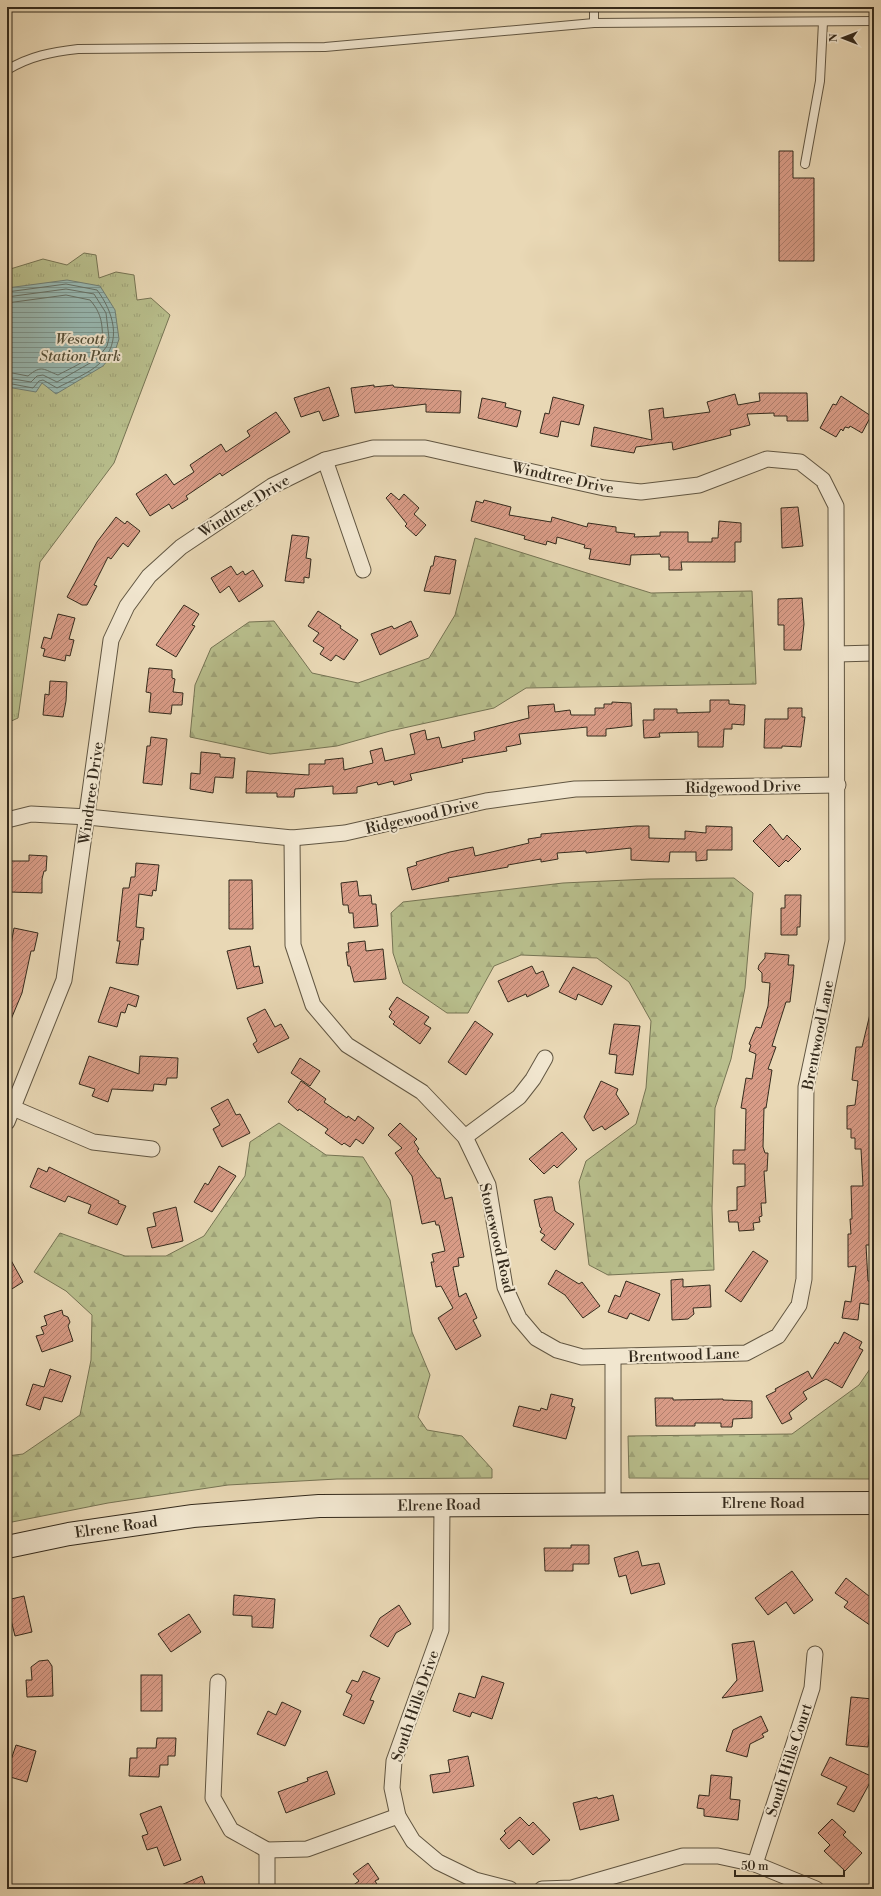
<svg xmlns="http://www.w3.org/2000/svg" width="881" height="1896" font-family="'Libre Bodoni',serif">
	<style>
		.forest { fill: url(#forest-firs); stroke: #767454 }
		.park { fill: url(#park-tufts); stroke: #767454 }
		.water { fill: url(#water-rules); stroke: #708077 }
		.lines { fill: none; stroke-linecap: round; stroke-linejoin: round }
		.shore { stroke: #667268; stroke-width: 1 }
		.building { fill: url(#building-hatch); stroke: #342a1c }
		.lane-casing { stroke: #615642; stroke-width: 10 }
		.street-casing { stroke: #615642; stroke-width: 17 }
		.secondary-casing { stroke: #342a1c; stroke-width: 24 }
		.lane { stroke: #f1e6cf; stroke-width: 8 }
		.street { stroke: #f1e6cf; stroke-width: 15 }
		.secondary { stroke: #f1e6cf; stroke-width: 22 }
		.labels { text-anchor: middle; stroke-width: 4; stroke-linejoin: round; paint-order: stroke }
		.park-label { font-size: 15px; font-style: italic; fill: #554f38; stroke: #f1e6cf }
		.street-label { font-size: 15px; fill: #342a1c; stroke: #f1e6cf }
	</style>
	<defs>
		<pattern id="forest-firs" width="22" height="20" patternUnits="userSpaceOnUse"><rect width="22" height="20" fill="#b8be8c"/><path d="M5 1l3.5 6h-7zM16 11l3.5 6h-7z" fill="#9fa378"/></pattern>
		<pattern id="park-tufts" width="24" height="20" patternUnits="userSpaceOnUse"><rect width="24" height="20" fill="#b8be8c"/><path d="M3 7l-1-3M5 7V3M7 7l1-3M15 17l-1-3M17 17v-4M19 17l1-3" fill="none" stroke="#9fa378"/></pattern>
		<pattern id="water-rules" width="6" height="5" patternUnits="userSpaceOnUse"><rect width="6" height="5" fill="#98b9b3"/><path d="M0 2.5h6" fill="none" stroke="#7d9791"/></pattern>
		<pattern id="building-hatch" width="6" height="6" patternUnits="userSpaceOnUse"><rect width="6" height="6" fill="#d89b86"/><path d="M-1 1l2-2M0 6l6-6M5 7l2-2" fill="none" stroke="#b07f6d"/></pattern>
	</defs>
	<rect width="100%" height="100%" fill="#e9d8b5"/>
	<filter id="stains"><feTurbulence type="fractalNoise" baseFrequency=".005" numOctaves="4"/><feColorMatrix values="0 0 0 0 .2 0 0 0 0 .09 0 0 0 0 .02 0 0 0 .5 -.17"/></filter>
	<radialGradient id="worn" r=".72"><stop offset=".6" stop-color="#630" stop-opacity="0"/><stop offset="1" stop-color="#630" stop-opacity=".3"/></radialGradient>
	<g class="forest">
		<polygon points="475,538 651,593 752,591 756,684 526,688 494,708 390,731 337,746 270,754 190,737 195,685 211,648 249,622 274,621 312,673 358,683 429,658 455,615"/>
		<polygon points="734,878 753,893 745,988 731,1059 715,1108 712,1208 714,1270 608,1275 589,1265 579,1182 586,1161 636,1124 646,1088 651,1021 629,982 597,958 521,955 494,966 468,1013 447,1013 403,983 393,953 391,913 403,902 563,883 649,879"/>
		<polygon points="279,1123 326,1155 363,1157 390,1200 412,1332 430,1375 418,1417 427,1430 462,1436 492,1469 492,1478 337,1479 228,1485 108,1503 7,1523 7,1456 23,1454 80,1415 91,1360 92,1315 66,1291 34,1272 60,1233 125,1256 166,1256 204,1236 245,1176 250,1142"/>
		<polygon points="874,1363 874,1479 629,1478 628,1436 792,1434 859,1385"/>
	</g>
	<polygon class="park" points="84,253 96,255 99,278 116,272 134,275 137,300 151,298 170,315 114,463 40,562 18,718 7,723 7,270 43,259 67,265"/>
	<polygon class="water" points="67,280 100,286 115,310 119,339 115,351 103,366 56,394 42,383 36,392 7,387 7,288"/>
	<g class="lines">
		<g class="shore">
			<path d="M7,292l59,-8 31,6c16,21 26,52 3,73 -10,10 -30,18 -43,25l-14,-8 -4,1 -6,7 -26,-5"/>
			<polyline points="7,297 66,289 94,294 106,313 109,338 107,346 97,359 57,382 43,375 37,376 31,382 7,378"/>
			<path d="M7,303l59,-8 24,5c7,8 11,16 12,27 4,28 -24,37 -44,48 -14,-5 -16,-11 -30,1l-21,-4"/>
		</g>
	</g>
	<g class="building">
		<polygon points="779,151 793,151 793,178 814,178 814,261 779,261"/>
		<polygon points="374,385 374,387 393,385 394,387 461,391 460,413 426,412 426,404 355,413 351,388"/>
		<polygon points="329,387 339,416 323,421 319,411 301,417 294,398"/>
		<polygon points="759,393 807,393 808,421 787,421 787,416 774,416 774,413 747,414 750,425 730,430 731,435 673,450 672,442 636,447 634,453 591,446 594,427 652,440 649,410 663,408 664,418 710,412 707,402 735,394 738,405 760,401"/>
		<polygon points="841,396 871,416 862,433 850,426 849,428 845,427 843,431 841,429 836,437 820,428 833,404 836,405"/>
		<polygon points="553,397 584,405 579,425 561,421 558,437 540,433 545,413 549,414"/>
		<polygon points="482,398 506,403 505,407 521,411 517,427 478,418"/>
		<polygon points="276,412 290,432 222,476 220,473 186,496 188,499 172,509 169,504 150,516 136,494 166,474 174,485 194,472 190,465 221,444 226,452 250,436 247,431"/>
		<polygon points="391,493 399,500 404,494 419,508 414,514 426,525 416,536 405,526 407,524 386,498"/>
		<polygon points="484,500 511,507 509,515 551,522 552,517 587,527 588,523 616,527 616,532 635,534 634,537 660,536 660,532 688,532 688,542 712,542 712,538 718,538 719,521 741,523 741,542 735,542 735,562 681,562 682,570 669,570 669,557 661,557 660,554 631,555 630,565 589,559 591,549 584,548 585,545 557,537 556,544 547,541 546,545 524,539 525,536 471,521 476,501 483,503"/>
		<polygon points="798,507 803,546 782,548 781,508"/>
		<polygon points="116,517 125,524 127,521 140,531 128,547 123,543 111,559 108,557 94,585 97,586 87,605 82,605 67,597 97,542"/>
		<polygon points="292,535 309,537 306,558 311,559 309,578 304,577 304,583 285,581"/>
		<polygon points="435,556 456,560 450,594 424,591 431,566 433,566"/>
		<polygon points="231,566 237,575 243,571 245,575 253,570 263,586 239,602 229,586 220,593 211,578"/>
		<polygon points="802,598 804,624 801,650 784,650 784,625 778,625 778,599"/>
		<polygon points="184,605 199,614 192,625 195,626 176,657 156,645"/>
		<polygon points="318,611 341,626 340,628 358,640 344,660 336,655 331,661 320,654 324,648 313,641 319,633 308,626"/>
		<polygon points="58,614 75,618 69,639 74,640 70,656 66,655 65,661 43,656 45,649 41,648 44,637 51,639"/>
		<polygon points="411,621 418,636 380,655 371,634 392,626 394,629"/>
		<polygon points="149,668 172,670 172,678 175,679 173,692 183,693 182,705 172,705 171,714 149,712 151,693 146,692"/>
		<polygon points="50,681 67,682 66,701 63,717 43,715 45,694 49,695"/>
		<polygon points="710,700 729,700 729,704 745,705 744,725 732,724 732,729 724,729 723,747 698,747 698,732 659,733 660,737 644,738 643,720 654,720 654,709 677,709 677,713 710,712"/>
		<polygon points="612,702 631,703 632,726 606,729 606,736 587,736 587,727 519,734 521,744 506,747 507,751 462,759 463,762 410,774 412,780 394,785 393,781 378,785 377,782 357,787 357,793 333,794 333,786 295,789 294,797 277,797 277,793 246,793 247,771 309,775 309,764 325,764 325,760 343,758 344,770 373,763 370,751 382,748 385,761 415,754 410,734 425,730 427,740 439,737 442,748 475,740 474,732 529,718 528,706 554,704 555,712 570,710 571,715 595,715 595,708 604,708 604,704 612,704"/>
		<polygon points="788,708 802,708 802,717 805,717 801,747 782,746 782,748 764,748 765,719 788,719"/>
		<polygon points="151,737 167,739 162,785 143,783 147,746 150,746"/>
		<polygon points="201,752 220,754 220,757 235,758 233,778 215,777 213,793 190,789 191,773 200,774"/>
		<polygon points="770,824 783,840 787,835 801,849 788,862 786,860 779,867 753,841"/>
		<polygon points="636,826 649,826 649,838 685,839 685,831 706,833 706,826 732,827 732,850 707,850 707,860 696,861 696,852 670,852 669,862 631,860 631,848 586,853 586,851 557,853 558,859 541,862 541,859 508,865 508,867 448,878 449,881 412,890 407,868 417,865 416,862 450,852 473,847 475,856 529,843 528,839 541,837 541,834"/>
		<polygon points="29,855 47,856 46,871 44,871 42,879 42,893 10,892 11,861 29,861"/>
		<polygon points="136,863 159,865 156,891 153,890 152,896 139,894 136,927 144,928 143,940 141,939 138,965 116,963 120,941 117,941 123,888 129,888 131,877 135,877"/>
		<polygon points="229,880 252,880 253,929 229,929"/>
		<polygon points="357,881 359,896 371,895 372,904 376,904 378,926 354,928 353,913 349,913 348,905 343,905 341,883"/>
		<polygon points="785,895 801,895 800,927 797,927 797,935 781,935 781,908 785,908"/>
		<polygon points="14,928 38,933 34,951 31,951 22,993 7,1029 7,943 11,944"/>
		<polygon points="365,941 366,951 383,949 386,979 354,982 350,966 348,966 346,952 349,952 348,943"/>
		<polygon points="250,946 254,967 259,966 263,983 237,989 227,951"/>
		<polygon points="765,953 789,955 788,965 794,965 793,977 790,1002 786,1002 772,1046 776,1047 768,1069 772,1070 766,1108 764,1108 763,1147 765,1153 768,1153 767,1171 764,1171 766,1203 761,1203 762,1216 759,1217 760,1222 753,1223 754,1230 739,1231 738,1222 729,1222 728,1211 737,1210 737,1187 745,1186 745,1164 733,1164 733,1150 745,1150 746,1109 741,1108 746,1078 752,1079 756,1054 749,1051 751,1045 749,1044 756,1027 761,1028 768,1006 770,983 762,982 762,973 758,969 759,965 765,958"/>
		<polygon points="532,966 536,974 543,971 549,986 527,997 526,994 508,1002 498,981"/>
		<polygon points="573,967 612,986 602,1005 578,994 576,1000 559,992"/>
		<polygon points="110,987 139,996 136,1007 128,1004 125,1013 121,1012 117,1027 98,1022"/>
		<polygon points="397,997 429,1017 424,1024 431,1028 420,1044 393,1024 395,1022 389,1017 392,1012 389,1009"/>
		<polygon points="265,1009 275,1027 281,1024 289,1038 258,1053 253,1044 257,1041 247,1018"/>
		<polygon points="870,1014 874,1015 874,1215 870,1215 871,1245 866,1245 868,1281 874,1282 874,1298 872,1305 860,1303 858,1320 842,1318 845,1301 851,1302 856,1266 848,1267 848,1234 851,1234 850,1219 852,1219 851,1186 863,1186 861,1149 855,1149 855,1138 851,1138 851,1129 847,1129 847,1106 855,1105 858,1081 852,1080 856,1047 862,1047"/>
		<polygon points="475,1021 493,1034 466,1075 448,1062"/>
		<polygon points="614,1024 640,1026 633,1075 615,1073 617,1055 609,1054"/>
		<polygon points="89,1056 139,1074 140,1056 178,1058 177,1078 167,1078 166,1085 154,1084 153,1091 112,1089 108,1102 92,1096 95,1089 79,1084"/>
		<polygon points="300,1058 320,1071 310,1086 291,1073"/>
		<polygon points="301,1081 326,1099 324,1102 347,1118 348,1116 355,1121 358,1116 374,1128 363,1144 356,1139 350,1147 344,1143 342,1145 325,1133 328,1129 299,1109 298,1111 288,1102"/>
		<polygon points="601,1081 618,1089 616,1094 629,1114 605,1130 602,1126 593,1131 584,1117"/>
		<polygon points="228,1099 236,1115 240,1114 250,1133 222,1147 213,1129 220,1125 211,1108"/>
		<polygon points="400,1123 417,1139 414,1142 419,1149 417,1151 437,1178 440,1178 445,1199 452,1197 464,1257 458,1258 459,1266 453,1267 459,1297 466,1293 477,1318 473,1320 481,1336 456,1350 438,1318 453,1308 441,1286 436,1287 431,1262 434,1262 432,1254 445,1251 439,1225 436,1225 435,1221 422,1224 412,1176 395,1153 402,1148 388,1135"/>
		<polygon points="562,1132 577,1149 557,1168 554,1165 544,1174 529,1159"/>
		<polygon points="219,1166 236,1176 212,1212 194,1202 205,1183 208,1185"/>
		<polygon points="49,1167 119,1201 118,1203 126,1206 117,1225 88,1213 91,1205 68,1196 65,1202 30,1187 38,1168 47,1172"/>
		<polygon points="547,1197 552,1197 555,1211 574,1224 555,1250 541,1240 545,1235 540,1232 542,1229 540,1227 534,1200"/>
		<polygon points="176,1207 183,1241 152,1248 147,1228 156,1226 153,1213"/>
		<polygon points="753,1251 768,1261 741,1302 725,1291"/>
		<polygon points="7,1253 23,1282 7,1292"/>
		<polygon points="556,1270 579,1284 582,1282 600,1306 583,1318 565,1295 548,1284"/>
		<polygon points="683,1279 683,1287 710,1285 711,1307 693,1308 694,1314 688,1319 672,1320 671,1280"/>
		<polygon points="626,1281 660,1294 649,1321 630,1313 627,1319 608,1312 615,1295 620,1297"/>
		<polygon points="62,1310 63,1315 68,1317 70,1322 68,1326 73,1341 42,1352 36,1336 44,1334 41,1327 47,1325 44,1316"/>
		<polygon points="844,1332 862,1342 859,1348 863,1350 842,1388 826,1379 803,1392 807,1399 789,1413 792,1419 782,1424 766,1396 776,1391 775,1389 808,1371 812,1379 835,1342 838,1344"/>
		<polygon points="50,1369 71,1376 62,1402 44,1397 40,1410 26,1405 33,1384 44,1387"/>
		<polygon points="551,1394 573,1399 571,1406 575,1407 566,1439 513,1426 519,1406 540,1411 541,1408 547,1410"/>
		<polygon points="655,1398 673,1398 673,1400 723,1399 723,1400 752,1401 752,1418 733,1419 732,1427 721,1427 721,1423 695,1423 695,1426 656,1426"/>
		<polygon points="571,1545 589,1545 589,1564 573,1564 573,1571 545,1571 544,1548 571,1548"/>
		<polygon points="638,1551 642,1566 659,1563 665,1584 631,1594 626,1575 619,1577 614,1558"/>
		<polygon points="792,1571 813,1600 794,1614 786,1602 768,1615 755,1598"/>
		<polygon points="846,1578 874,1600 874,1628 844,1607 848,1602 835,1593"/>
		<polygon points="234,1595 275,1599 273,1628 252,1627 252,1616 233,1615"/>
		<polygon points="24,1596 32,1632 15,1636 10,1616 7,1617 7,1600"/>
		<polygon points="399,1605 411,1624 396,1633 388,1647 370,1636 380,1618"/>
		<polygon points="189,1614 201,1632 171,1652 158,1634"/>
		<polygon points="754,1641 763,1691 722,1698 737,1680 732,1644"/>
		<polygon points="48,1660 52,1666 53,1696 27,1697 26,1680 32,1680 31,1667 39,1661"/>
		<polygon points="363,1671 380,1678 370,1700 374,1701 364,1724 343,1715 352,1695 346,1692 352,1680 358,1682"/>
		<rect x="141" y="1675" width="21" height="36"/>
		<polygon points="482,1676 504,1683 492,1719 472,1712 470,1717 453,1711 459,1693 475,1698"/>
		<polygon points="851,1697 873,1699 868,1747 846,1745"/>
		<polygon points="282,1702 301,1711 285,1746 257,1734 268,1711 276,1715"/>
		<polygon points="761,1716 768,1731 762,1734 764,1737 750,1744 747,1757 726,1751 733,1730"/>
		<polygon points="157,1738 176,1738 175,1756 168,1756 168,1765 160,1765 159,1777 129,1776 130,1758 137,1758 137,1748 156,1748"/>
		<polygon points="16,1745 36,1751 27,1782 7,1776 7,1759 11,1760"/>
		<polygon points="468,1756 474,1786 433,1793 430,1775 450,1772 448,1760"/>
		<polygon points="830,1757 873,1777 854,1812 837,1804 847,1787 821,1775"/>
		<polygon points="327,1771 335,1794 286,1813 278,1792 308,1781 307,1778"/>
		<polygon points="711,1775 732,1777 730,1799 740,1800 738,1820 704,1816 704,1809 697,1808 699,1795 709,1796"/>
		<polygon points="613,1795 619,1820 580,1830 573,1803 597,1797 598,1799"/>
		<polygon points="161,1806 181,1860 164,1866 157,1847 147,1850 142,1836 148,1834 140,1814"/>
		<polygon points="520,1817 529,1826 533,1822 550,1840 533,1855 519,1840 509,1849 500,1839 506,1833 504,1831"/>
		<polygon points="832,1819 846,1832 843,1835 862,1853 845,1871 824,1851 830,1845 818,1833"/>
		<polygon points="368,1863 379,1879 375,1881 380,1889 348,1889 359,1881 353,1874"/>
		<polygon points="202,1876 207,1889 172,1889"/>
	</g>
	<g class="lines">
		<defs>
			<g id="lane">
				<polyline points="594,7 594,23"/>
				<path d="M7,70c23,-14 45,-18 71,-21l247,-2 269,-24 280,-2"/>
				<polyline points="805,164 820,81 823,22"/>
			</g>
			<g id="street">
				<polyline points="325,460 363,570"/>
				<polyline points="837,654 874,653"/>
				<polyline points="7,820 31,814 88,817 292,838 345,833 486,801 575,789 838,785"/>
				<polyline points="13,1108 93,1142 152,1149"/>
				<polyline points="7,1122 64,980 111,640 127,606 149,576 181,547 272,486 325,460 373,448 425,448 604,488 641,492 699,485 767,459 800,462 823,480 836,506 837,940 806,1087 804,1279 799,1305 778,1336 746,1353 582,1357 557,1350 536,1338 519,1318 505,1287 488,1185 465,1137 422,1092 347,1045 313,1005 293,945 292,838"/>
				<polyline points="465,1137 519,1097 533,1079 545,1058"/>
				<polyline points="613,1357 613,1504"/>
				<polyline points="442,1505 441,1630 394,1761 392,1788 398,1816 413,1841 438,1862 475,1880 510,1889"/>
				<polyline points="218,1682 213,1798 231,1830 267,1850 307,1849 398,1816"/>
				<polyline points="755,1864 812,1688 815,1654"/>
				<polyline points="267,1889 267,1850"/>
				<polyline points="542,1889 572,1888 683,1856 718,1856 755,1864 816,1889"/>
			</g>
			<polyline id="secondary" points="7,1547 69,1534 193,1516 319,1506 874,1503"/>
		</defs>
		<use href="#lane" class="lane-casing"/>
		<use href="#street" class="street-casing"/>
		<use href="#secondary" class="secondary-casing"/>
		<use href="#lane" class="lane"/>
		<use href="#street" class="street"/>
		<use href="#secondary" class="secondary"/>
	</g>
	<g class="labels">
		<g class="park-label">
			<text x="80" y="344">Wescott<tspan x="80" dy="17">Station Park</tspan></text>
		</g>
		<g class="street-label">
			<text transform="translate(563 478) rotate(12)" y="5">Windtree Drive</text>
			<text transform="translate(244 506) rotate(-32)" y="5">Windtree Drive</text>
			<text transform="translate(743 787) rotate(-1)" y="5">Ridgewood Drive</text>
			<text transform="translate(91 793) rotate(-82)" y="5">Windtree Drive</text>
			<text transform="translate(422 816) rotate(-13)" y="5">Ridgewood Drive</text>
			<text transform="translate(818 1035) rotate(-79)" y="5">Brentwood Lane</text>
			<text transform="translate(497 1238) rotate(77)" y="5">Stonewood Road</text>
			<text transform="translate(684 1355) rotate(-2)" y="5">Brentwood Lane</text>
			<text x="763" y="1508">Elrene Road</text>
			<text transform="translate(439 1505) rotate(-1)" y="5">Elrene Road</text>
			<text transform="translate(116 1527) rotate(-8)" y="5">Elrene Road</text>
			<text transform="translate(415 1706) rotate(-71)" y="5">South Hills Drive</text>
			<text transform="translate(789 1760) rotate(-72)" y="5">South Hills Court</text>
		</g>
	</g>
	<rect width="881" height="1896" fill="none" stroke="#e9d8b5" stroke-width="24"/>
	<rect x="8" y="8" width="865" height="1880" fill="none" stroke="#342a1c" stroke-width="2"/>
	<rect x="12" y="12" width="857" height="1872" fill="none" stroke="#342a1c"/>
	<g transform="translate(843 38) rotate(270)" stroke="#f1e6cf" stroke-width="3" paint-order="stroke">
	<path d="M0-3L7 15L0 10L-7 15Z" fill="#342a1c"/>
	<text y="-6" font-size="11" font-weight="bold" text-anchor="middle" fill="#342a1c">N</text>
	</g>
	<path d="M735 1870v6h109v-6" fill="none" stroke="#342a1c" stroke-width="2"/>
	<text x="741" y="1870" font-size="12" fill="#342a1c" stroke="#f1e6cf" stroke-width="3" paint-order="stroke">50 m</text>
	<rect width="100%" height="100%" filter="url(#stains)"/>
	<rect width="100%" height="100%" fill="url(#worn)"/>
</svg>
